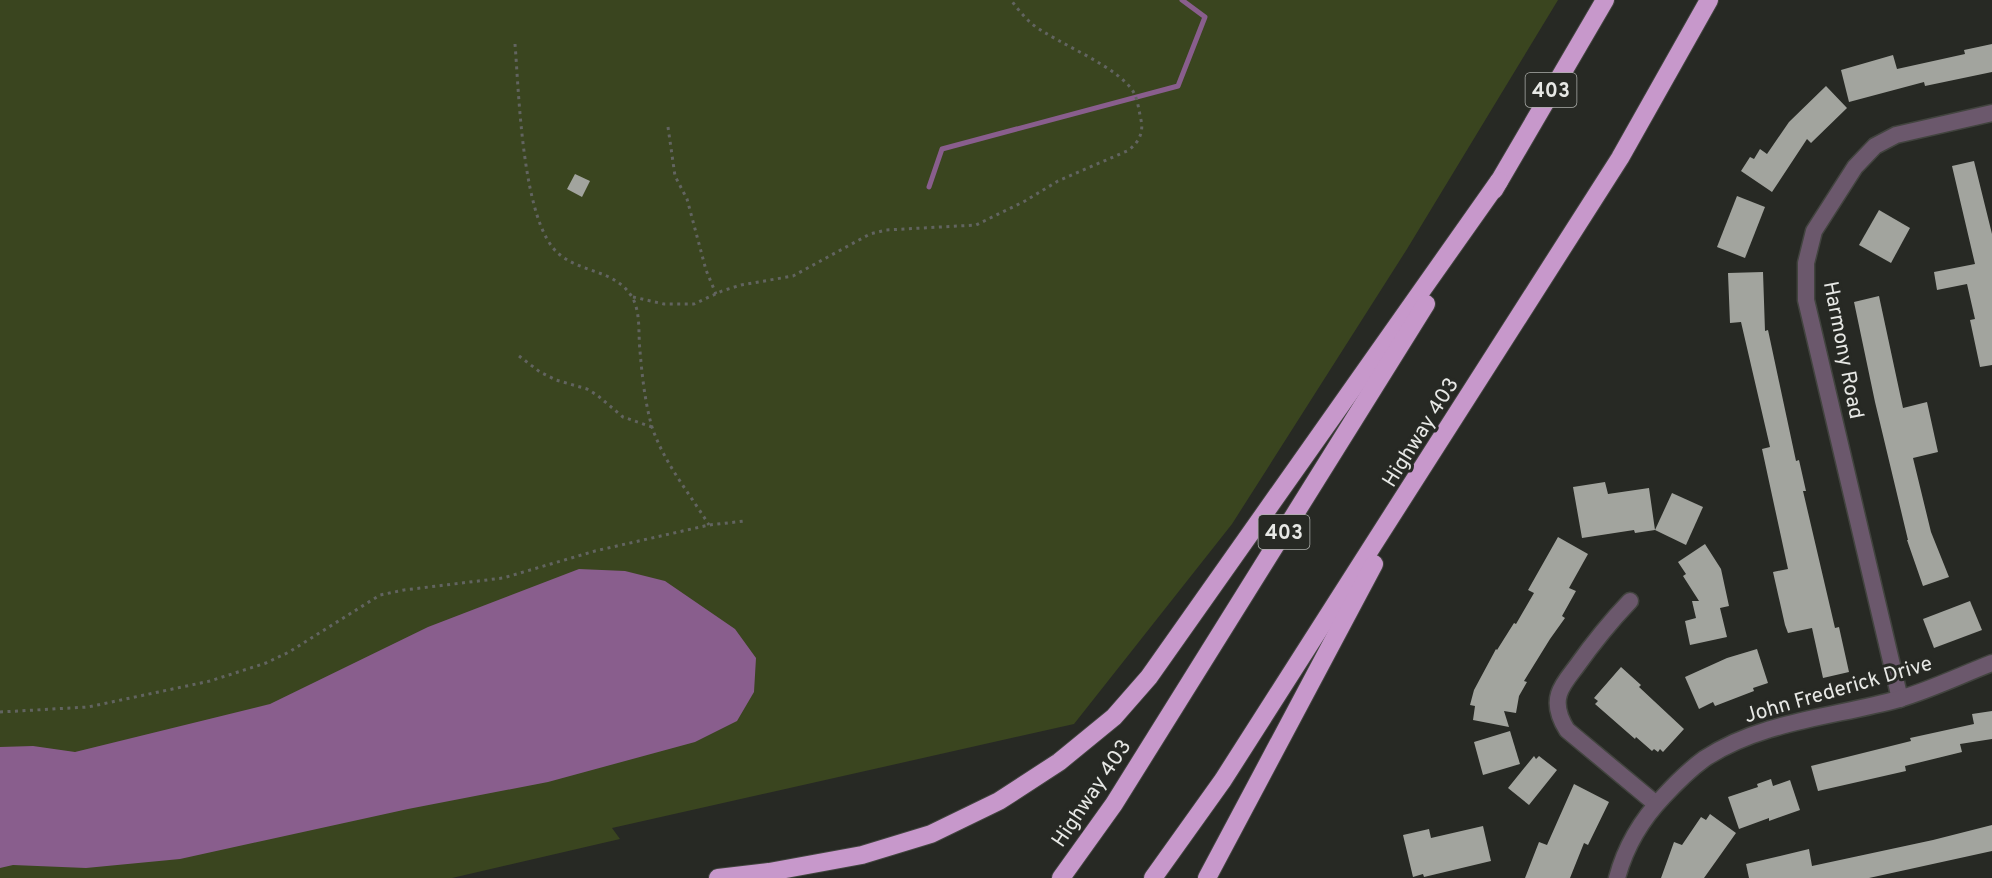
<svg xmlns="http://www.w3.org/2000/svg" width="1992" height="878" font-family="Overpass,sans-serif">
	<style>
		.green { fill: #3a451f }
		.water { fill: #895e8d }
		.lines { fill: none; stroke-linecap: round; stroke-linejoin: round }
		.stream { stroke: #895e8d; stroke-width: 5 }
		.building { fill: #a2a49e }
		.minor-casing { stroke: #42443f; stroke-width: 19 }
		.motorway-casing { stroke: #42443f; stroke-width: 20 }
		.path { stroke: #626460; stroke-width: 3; stroke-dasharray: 3 4.5; stroke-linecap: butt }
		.minor { stroke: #6b586c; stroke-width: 16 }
		.motorway { stroke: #c798cb; stroke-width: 18 }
		.labels { text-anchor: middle; stroke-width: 6; stroke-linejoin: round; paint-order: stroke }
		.shield { fill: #272924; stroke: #adafab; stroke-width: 1.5 }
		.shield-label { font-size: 20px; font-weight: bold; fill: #e7e8e5 }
		.street-label { font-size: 21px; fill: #e7e8e5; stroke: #272924 }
	</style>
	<rect width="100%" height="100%" fill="#272924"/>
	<polygon class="green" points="0,0 1558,0 1407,249 1232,524 1074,724 612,828 620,839 452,878 0,878"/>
	<polygon class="water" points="579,569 625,571 665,581 735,629 756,658 754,692 737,721 695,742 548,782 408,809 180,859 86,868 13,865 0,868 0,747 33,746 75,752 270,704 428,627"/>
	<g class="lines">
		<polyline class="stream" points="929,187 942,149 1178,86 1205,17 1182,0"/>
	</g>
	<g class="building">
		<polygon points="1992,44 1992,72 1925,86 1924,82 1849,102 1841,70 1893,55 1897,69 1965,54 1964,50"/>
		<polygon points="1826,86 1847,108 1811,143 1807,139 1772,192 1741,171 1750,157 1754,159 1760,149 1767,154 1789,122"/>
		<polygon points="1974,161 1992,234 1992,365 1980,367 1970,320 1975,319 1967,284 1937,290 1934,272 1975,264 1952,166"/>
		<polygon points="575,174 590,181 582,197 567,189"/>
		<polygon points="1737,196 1765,207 1745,258 1717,247"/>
		<polygon points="1879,210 1910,228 1891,263 1859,245"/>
		<polygon points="1763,272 1765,331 1768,330 1796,461 1799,460 1806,491 1803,491 1835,628 1839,627 1849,672 1823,678 1812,628 1788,633 1785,625 1773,572 1788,569 1762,449 1770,447 1741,322 1730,323 1728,273"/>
		<polygon points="1879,296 1903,408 1927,402 1938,452 1913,458 1931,532 1949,577 1923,586 1907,540 1908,540 1875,402 1854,302"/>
		<polygon points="1605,482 1608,494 1649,488 1655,530 1635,533 1634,530 1582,538 1573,487"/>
		<polygon points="1672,493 1703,507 1686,545 1655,530"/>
		<polygon points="1558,537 1588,554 1569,588 1576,591 1562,616 1565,618 1550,639 1524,681 1527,682 1519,696 1516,713 1504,711 1509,727 1473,720 1475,706 1470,705 1474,690 1496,649 1497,650 1514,623 1516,624 1534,593 1528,590"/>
		<polygon points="1705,544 1721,569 1729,606 1720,608 1727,637 1690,645 1685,621 1696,618 1692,601 1699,601 1683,576 1686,574 1678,562"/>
		<polygon points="1970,601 1982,630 1934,648 1923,619"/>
		<polygon points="1757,649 1768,683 1753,688 1754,691 1715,706 1713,702 1699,709 1685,677 1727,658"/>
		<polygon points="1621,667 1641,685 1639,687 1684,729 1663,752 1660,749 1658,752 1654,749 1652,751 1636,737 1635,739 1595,704 1598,701 1594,698"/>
		<polygon points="1992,711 1992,739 1960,744 1962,752 1905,766 1906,771 1818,791 1811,766 1911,741 1910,738 1974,724 1972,714"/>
		<polygon points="1510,731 1520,764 1483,775 1474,742"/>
		<polygon points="1534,756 1536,759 1539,756 1557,770 1529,805 1508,788"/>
		<polygon points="1771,779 1773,786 1790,780 1800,810 1769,821 1769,818 1739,829 1728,797 1758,787 1757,784"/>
		<polygon points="1574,784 1609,802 1588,845 1584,843 1570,878 1525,878 1539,842 1547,845"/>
		<polygon points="1710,814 1736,833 1704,878 1661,878 1674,842 1682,845 1701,817 1706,820"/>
		<polygon points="1992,825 1992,851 1869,878 1749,878 1746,864 1809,849 1812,866 1933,840"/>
		<polygon points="1483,826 1491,861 1424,877 1423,874 1413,877 1403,835 1429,829 1431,838"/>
	</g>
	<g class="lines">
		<defs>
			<g id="minor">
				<path d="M1630,601c-20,21 -37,42 -54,66 -6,8 -14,17 -17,27 -4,13 1,25 8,36l89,74"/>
				<polyline points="1900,699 1806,300 1806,263 1814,231 1855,167 1875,146 1896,135 1992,113"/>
				<path d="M1617,878c8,-30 25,-59 47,-82 12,-13 25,-26 40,-37 57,-38 130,-42 195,-60 31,-9 62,-24 93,-36"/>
			</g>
			<g id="motorway">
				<polyline points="1494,190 1605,0"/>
				<polyline points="718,878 769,872 862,855 931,834 999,801 1059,762 1114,717 1149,677 1499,181"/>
				<polyline points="1061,878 1114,804 1426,304"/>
				<polyline points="1153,878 1223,780 1620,158 1709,0"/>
				<polyline points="1207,878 1374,564"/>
			</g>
		</defs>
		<use href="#minor" class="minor-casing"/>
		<use href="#motorway" class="motorway-casing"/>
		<g class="path">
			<path d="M515,44c4,48 7,180 44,210 22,19 57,16 73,43 9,15 6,37 8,54 2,24 5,52 12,76 12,36 38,67 57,98"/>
			<polyline points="668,127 675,176 687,199 706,270 716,294"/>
			<path d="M633,297l31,7h30l28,-13 19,-6 52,-9 77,-42 16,-4 90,-5 49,-24 33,-20 69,-30c11,-7 17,-18 14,-31 -2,-9 -3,-19 -7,-27 -14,-26 -76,-49 -102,-69 -8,-7 -15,-16 -21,-24"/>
			<polyline points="519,356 540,372 556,380 587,389 597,395 623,417 652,427"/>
			<polyline points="0,712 88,707 210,681 266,663 289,652 380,595 404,590 503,578 595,551 709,525 745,521"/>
		</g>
		<use href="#minor" class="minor"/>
		<use href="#motorway" class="motorway"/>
	</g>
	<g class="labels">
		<g class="shield">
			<rect x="1525.5" y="73" width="51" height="34" rx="4.5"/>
			<rect x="1258.5" y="515" width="51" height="34" rx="4.5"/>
		</g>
		<g class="shield-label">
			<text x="1551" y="97">403</text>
			<text x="1284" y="539">403</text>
		</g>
		<g class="street-label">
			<text transform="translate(1844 350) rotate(79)" y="7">Harmony Road</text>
			<text transform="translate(1420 432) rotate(-58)" y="7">Highway 403</text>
			<text transform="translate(1838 689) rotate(-16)" y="7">John Frederick Drive</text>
			<text transform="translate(1091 793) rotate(-56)" y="7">Highway 403</text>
		</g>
	</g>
</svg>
